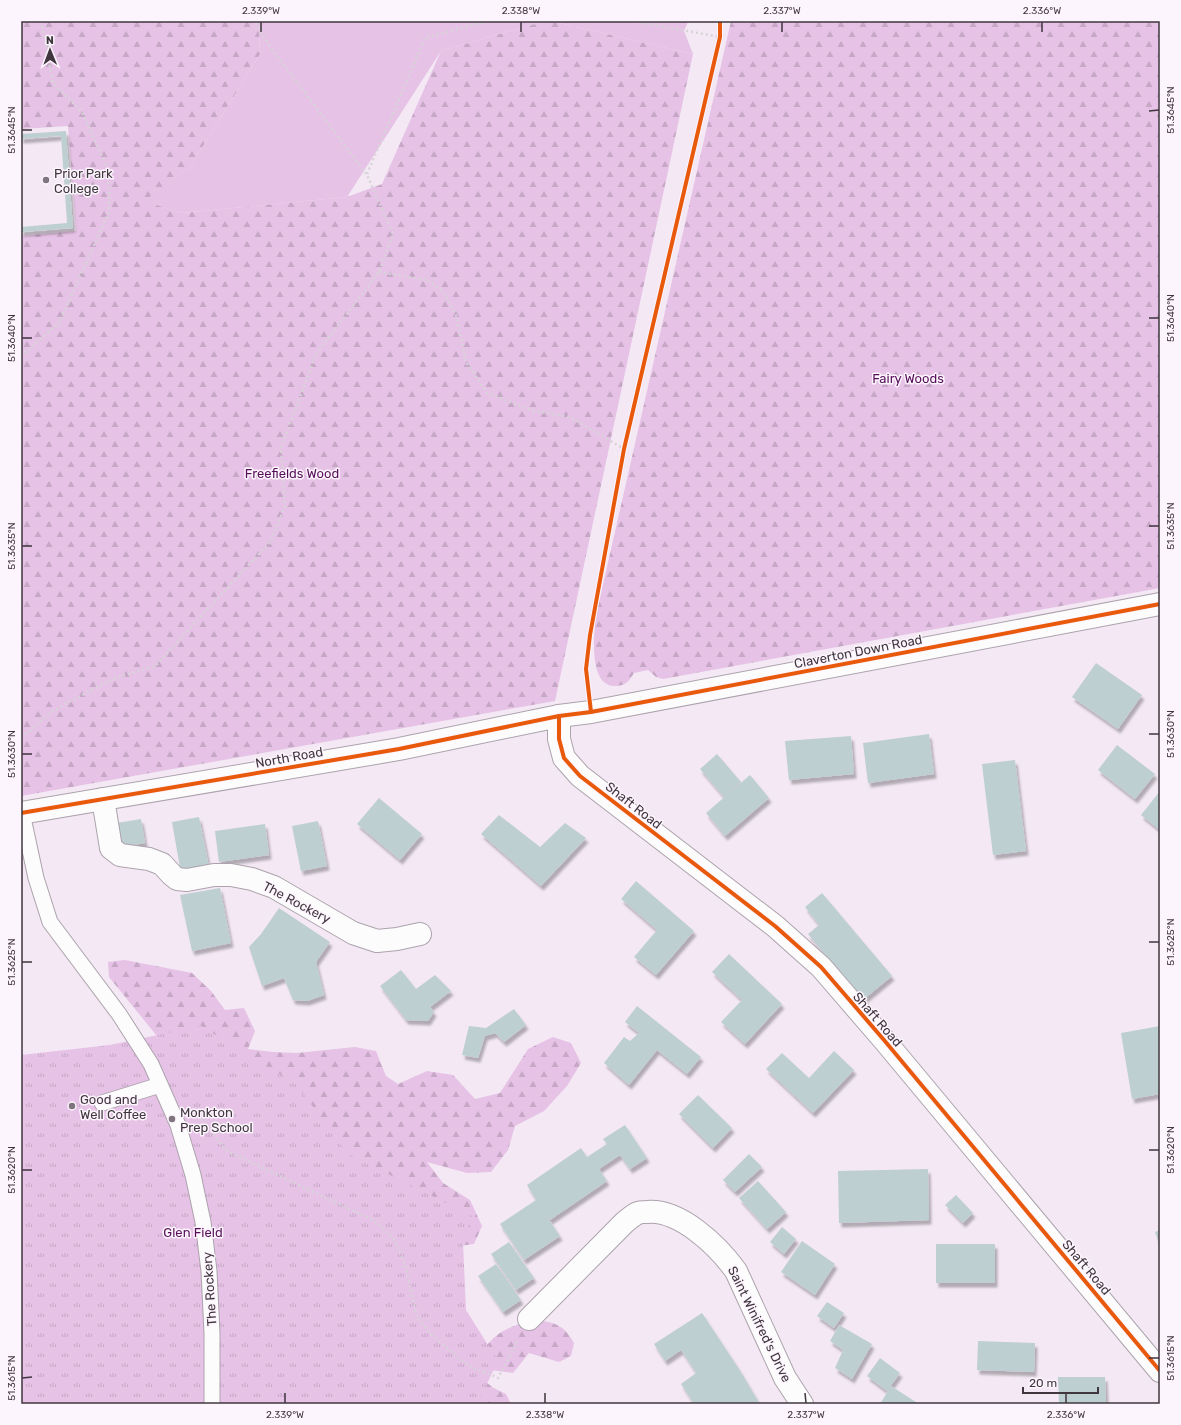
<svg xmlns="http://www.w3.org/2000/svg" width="1181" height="1425" font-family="Rubik,sans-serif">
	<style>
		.grass { fill: #e6c2e6 }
		.forest { fill: url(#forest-firs) }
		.park { fill: url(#park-tufts) }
		.building { fill: #becfd2; filter: url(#shadow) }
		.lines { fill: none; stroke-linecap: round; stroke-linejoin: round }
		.service-casing { stroke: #aca3ac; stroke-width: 17 }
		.minor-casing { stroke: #aca3ac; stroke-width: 24 }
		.tertiary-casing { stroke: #aca3ac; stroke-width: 24 }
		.path { stroke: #d7d4d7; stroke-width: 2.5; stroke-dasharray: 2 3; stroke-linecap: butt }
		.service { stroke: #fdfcfd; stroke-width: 15 }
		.minor { stroke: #fdfcfd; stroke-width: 22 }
		.tertiary { stroke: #fdfcfd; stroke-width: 22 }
		.cycleway-casing { stroke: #fdf5fd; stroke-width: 6 }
		.cycleway { stroke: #e8590c; stroke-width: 4 }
		.ticks { fill: none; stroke: #3f363e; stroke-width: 1.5 }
		.poi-dot { fill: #7e747d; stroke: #fdf5fd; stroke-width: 1.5 }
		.labels { text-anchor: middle; stroke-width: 3; stroke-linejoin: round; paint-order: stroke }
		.poi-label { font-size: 13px; fill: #3f363e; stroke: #fdf5fd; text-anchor: start }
		.park-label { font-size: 13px; fill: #570f59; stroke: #fdf5fd }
		.street-label { font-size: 13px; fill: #3f363e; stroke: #fdf5fd }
		.neatline { fill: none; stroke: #3f363e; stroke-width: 1.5 }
		.ticks-label { font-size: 10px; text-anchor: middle; fill: #3f363e }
	</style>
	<defs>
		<pattern id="forest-firs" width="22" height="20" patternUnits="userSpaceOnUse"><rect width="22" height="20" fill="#e6c2e6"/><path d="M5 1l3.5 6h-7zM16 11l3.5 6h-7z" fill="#c6a7c6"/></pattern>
		<pattern id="park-tufts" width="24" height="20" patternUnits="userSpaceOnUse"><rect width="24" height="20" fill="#e6c2e6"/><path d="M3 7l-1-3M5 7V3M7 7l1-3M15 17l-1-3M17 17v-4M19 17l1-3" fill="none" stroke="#c6a7c6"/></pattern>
		<filter id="shadow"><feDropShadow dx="2.5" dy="4.5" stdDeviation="1" flood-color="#0004"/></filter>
	</defs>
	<rect width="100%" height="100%" fill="#f3e8f3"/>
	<g class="grass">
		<polygon points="259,21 545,21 441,51 347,197 182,213 143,201 190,167 260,54"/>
		<polygon points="550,21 688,22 684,31 693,54"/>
	</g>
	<g class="forest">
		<polygon points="21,21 259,21 260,54 190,167 144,201 182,213 347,197 382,184 441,51 545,21 550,21 693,54 555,701 21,796 21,236 76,231 68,126 21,129"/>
		<path d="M731,21h429v567l-497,91 -7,-2 -8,-7 -14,3c-5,8 -8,13 -19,13 -28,1 -21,-58 -18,-75z"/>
		<polygon points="125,960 192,973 211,991 225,1010 244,1008 255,1031 248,1049 273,1052 297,1053 355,1047 376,1051 386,1076 398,1084 427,1071 453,1075 475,1099 500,1093 528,1049 553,1037 571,1043 581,1063 567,1086 544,1111 515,1126 508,1150 491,1172 467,1173 427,1162 443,1183 470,1200 482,1226 474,1244 442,1248 161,1041 109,977 108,962"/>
		<path d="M537,1320c19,3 27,5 37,23l-3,13 -12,6 -30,-9 -16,20 -23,-3 -6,10 8,7 14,7 5,10h-61c14,-23 32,-64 57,-75 9,-5 20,-6 30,-9z"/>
	</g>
	<polygon class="park" points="201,1026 296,1084 348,1154 472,1216 463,1243 466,1310 498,1361 477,1404 21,1404 21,1055 110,1045"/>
	<g class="building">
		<polygon points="66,131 73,228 21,232 21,227 67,223 61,136 21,139 21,134"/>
		<polygon points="1096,663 1142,695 1118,729 1072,697"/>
		<polygon points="929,734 934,774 868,783 863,743"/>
		<polygon points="851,736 854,774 789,780 785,741"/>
		<polygon points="1117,745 1155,774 1135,799 1098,770"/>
		<polygon points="717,754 741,782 724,797 700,769"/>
		<polygon points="1015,760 1026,851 993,855 982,764"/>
		<polygon points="750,775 769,798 725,836 706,813"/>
		<polygon points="1160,791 1160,830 1141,815"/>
		<polygon points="379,798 422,834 400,860 357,824"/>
		<polygon points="499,815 540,847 565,823 586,838 541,886 481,834"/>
		<polygon points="199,817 209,867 181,873 172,822"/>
		<polygon points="141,819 145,843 121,847 117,823"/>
		<polygon points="318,821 327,866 301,871 292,826"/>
		<polygon points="265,824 269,855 219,862 215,831"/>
		<polygon points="636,881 694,931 656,975 634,957 657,930 621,899"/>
		<polygon points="220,888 231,943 192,951 180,895"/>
		<polygon points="822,893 892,976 863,1000 808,934 819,925 805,907"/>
		<polygon points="279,908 330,942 316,962 324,995 307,1001 293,1000 284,978 262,986 249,947 261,934"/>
		<polygon points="729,954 782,1004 745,1044 721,1022 742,1000 712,972"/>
		<polygon points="401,970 416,989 435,975 451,991 430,1007 434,1012 428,1021 406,1020 380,986"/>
		<polygon points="637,1006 701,1057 687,1074 657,1050 629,1085 604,1063 624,1037 630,1041 639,1033 625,1022"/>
		<polygon points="514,1009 526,1025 504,1042 495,1033 485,1036 478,1058 462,1055 469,1026 486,1028"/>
		<polygon points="1160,1026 1160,1094 1132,1099 1121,1033"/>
		<polygon points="834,1051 854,1070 813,1113 766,1069 782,1053 809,1078"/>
		<polygon points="698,1095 732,1128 713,1148 679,1114"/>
		<polygon points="625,1125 647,1158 630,1169 620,1155 599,1169 607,1181 550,1220 542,1209 560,1236 524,1260 500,1224 536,1200 527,1185 581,1148 587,1157 607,1144 603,1139"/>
		<polygon points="749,1154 762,1167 735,1192 723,1180"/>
		<polygon points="928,1169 929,1220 839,1223 838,1171"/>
		<polygon points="758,1181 786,1212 767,1229 739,1198"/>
		<polygon points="956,1195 973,1213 963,1223 945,1205"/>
		<polygon points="782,1227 796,1239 784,1254 770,1242"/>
		<polygon points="1160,1230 1160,1246 1155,1232"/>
		<polygon points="802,1241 835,1264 815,1295 781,1272"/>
		<polygon points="509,1242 534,1278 516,1290 491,1254"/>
		<rect x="936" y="1244" width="59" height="39"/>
		<polygon points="496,1264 521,1300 503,1312 478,1276"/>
		<polygon points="827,1302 844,1313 834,1328 817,1316"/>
		<polygon points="702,1313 739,1369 760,1404 694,1404 681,1384 696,1373 681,1350 665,1361 654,1344"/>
		<polygon points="839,1325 872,1344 852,1379 835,1368 843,1350 830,1341"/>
		<polygon points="978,1341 1035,1343 1034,1372 977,1370"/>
		<polygon points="880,1358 900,1373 887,1391 867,1376"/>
		<polygon points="1058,1377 1105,1377 1106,1404 1059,1404"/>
		<polygon points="891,1386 919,1404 880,1404"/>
	</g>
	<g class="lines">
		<defs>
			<g id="service">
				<polyline points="22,813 36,878 50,922 119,1014 151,1064 178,1125 193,1175 203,1222 209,1271 212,1333 212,1404"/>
				<polyline points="102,1103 160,1085"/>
			</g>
			<g id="minor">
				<polyline points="559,716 559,739 564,758 580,776 775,926 821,967 884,1040 1160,1371"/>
				<polyline points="103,799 111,848 120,855 149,859 162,864 172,875 177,879 187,880 214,875 231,875 252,879 274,887 353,933 377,941 397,939 420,934"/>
				<path d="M529,1319l96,-97c4,-3 8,-7 13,-9 2,-1 6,-1 9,-1 33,-3 71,34 89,59l49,107 17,26"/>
			</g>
			<polyline id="tertiary" points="21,813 399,749 559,716 591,712 1160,604"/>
		</defs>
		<use href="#service" class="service-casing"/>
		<use href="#minor" class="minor-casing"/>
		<use href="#tertiary" class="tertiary-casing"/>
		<g class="path">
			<polyline points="632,21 720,37"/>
			<polyline points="1154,21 1160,24"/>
			<polyline points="367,174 425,38 487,21"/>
			<polyline points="379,272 428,280 443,291 456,315 466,362 487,393 531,410 570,417 624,449"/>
			<polyline points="21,356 59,323 109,212 109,172 82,112 53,83 41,21"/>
			<polyline points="21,737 29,732 47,715 65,704 113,679 155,666 271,541 285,506 281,448 316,354 379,272 393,234 367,175 268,44 255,21"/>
			<polyline points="198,1115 227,1151 373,1220 394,1239 405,1264 417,1318 432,1335 461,1360 473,1368 488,1373 498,1378 518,1340"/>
		</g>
		<use href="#service" class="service"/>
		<use href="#minor" class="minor"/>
		<use href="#tertiary" class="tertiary"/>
		<defs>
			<g id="cycleway">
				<polyline points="591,712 586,669 590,635 624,449 720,37 720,21"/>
				<polyline points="559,716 559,739 564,758 580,776 775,926 821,967 884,1040 1160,1371"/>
				<polyline points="21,813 399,749 559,716 591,712 1160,604"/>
			</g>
		</defs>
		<use href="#cycleway" class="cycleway-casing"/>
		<use href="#cycleway" class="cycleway"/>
	</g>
	<path class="ticks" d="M261,22v10M521,22v10M782,22v10M1042,22v10M1149,111l10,-1M22,130h10M1149,318h10M22,338h10M1149,526h10M22,546h10M1149,734h10M22,754h10M1149,942h10M22,962h10M1149,1150h10M22,1170h10M1149,1358h10M22,1378l10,-1M285,1393v10M545,1393v10M805,1393l1,10M1066,1393v10"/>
	<g class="poi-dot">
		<circle cx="46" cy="180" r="4"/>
		<circle cx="72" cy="1106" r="4"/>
		<circle cx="172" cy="1119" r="4"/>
	</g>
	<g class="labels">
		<g class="poi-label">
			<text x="54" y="178">Prior Park<tspan x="54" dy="15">College</tspan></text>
			<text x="80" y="1104">Good and<tspan x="80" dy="15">Well Coffee</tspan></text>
			<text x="180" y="1117">Monkton<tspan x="180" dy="15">Prep School</tspan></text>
		</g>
		<g class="park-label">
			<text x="908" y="383">Fairy Woods</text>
			<text x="292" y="478">Freefields Wood</text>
			<text x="193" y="1237">Glen Field</text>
		</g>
		<g class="street-label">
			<text transform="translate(858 651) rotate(-11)" y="5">Claverton Down Road</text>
			<text transform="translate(289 757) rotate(-10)" y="5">North Road</text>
			<text transform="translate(634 805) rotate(38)" y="5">Shaft Road</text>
			<text transform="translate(297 902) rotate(28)" y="5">The Rockery</text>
			<text transform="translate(878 1019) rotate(49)" y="5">Shaft Road</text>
			<text transform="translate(1087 1267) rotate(50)" y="5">Shaft Road</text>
			<text transform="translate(209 1289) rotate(-94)" y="5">The Rockery</text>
			<text transform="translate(760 1324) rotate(64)" y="5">Saint Winifred's Drive</text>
		</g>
	</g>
	<rect width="1181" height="1425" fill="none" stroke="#fdf5fd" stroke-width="44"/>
	<g transform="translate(50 50) rotate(359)" stroke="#fdf5fd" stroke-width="3" paint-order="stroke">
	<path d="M0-3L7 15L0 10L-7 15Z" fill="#3f363e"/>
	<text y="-6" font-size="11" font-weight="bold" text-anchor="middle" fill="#3f363e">N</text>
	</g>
	<path d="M1023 1387v6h75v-6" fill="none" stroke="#3f363e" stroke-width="2"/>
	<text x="1029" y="1387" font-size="12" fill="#3f363e" stroke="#fdf5fd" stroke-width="3" paint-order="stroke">20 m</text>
	<rect x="22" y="22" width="1137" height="1381" class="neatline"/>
	<g class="ticks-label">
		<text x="261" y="14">2.339°W</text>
		<text x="521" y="14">2.338°W</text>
		<text x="782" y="14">2.337°W</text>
		<text x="1042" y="14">2.336°W</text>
		<text transform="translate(1170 110) rotate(-90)" y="4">51.3645°N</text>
		<text transform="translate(11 130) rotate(-90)" y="4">51.3645°N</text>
		<text transform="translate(1170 318) rotate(-90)" y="4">51.3640°N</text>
		<text transform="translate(11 338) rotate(-90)" y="4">51.3640°N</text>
		<text transform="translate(1170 526) rotate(-90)" y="4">51.3635°N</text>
		<text transform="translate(11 546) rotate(-90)" y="4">51.3635°N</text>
		<text transform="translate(1170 734) rotate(-90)" y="4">51.3630°N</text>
		<text transform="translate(11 754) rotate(-90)" y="4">51.3630°N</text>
		<text transform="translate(1170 942) rotate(-90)" y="4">51.3625°N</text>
		<text transform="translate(11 962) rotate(-90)" y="4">51.3625°N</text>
		<text transform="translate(1170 1150) rotate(-90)" y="4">51.3620°N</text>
		<text transform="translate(11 1170) rotate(-90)" y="4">51.3620°N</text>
		<text transform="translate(1170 1358) rotate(-90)" y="4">51.3615°N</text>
		<text transform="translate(11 1378) rotate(-90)" y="4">51.3615°N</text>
		<text x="285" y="1418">2.339°W</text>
		<text x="545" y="1418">2.338°W</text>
		<text x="806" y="1418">2.337°W</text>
		<text x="1066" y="1418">2.336°W</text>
	</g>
</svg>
